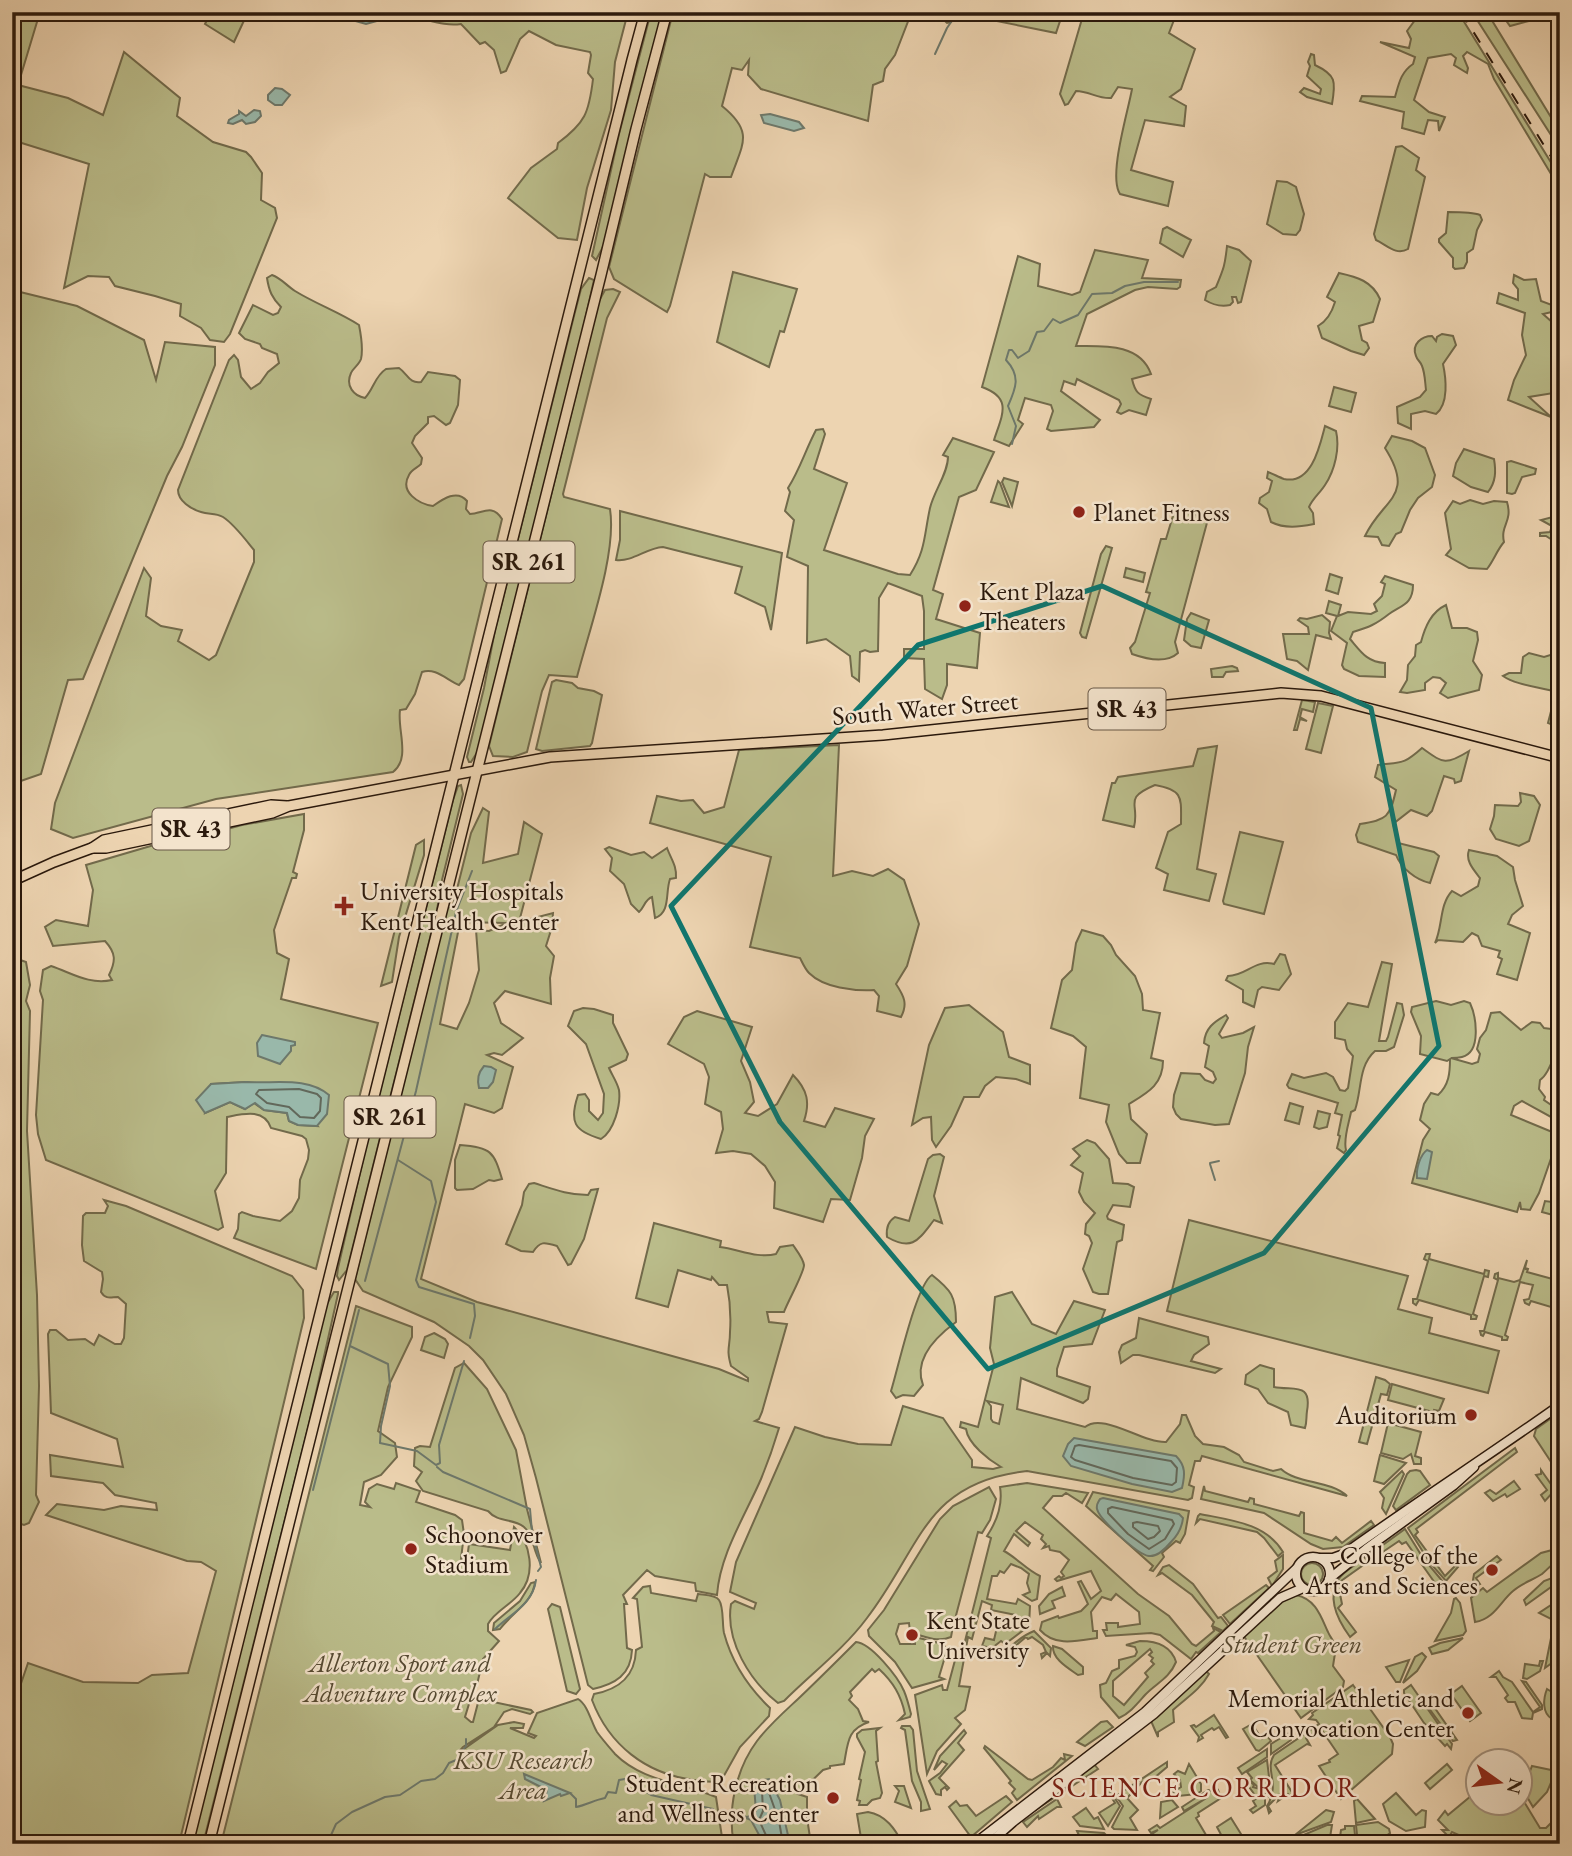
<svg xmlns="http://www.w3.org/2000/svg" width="1572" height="1856" font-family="'EB Garamond',serif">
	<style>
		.green { fill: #babc8a; stroke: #726a4b; stroke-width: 2; fill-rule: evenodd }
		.water { fill: #99b8aa; stroke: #6d786b; stroke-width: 2 }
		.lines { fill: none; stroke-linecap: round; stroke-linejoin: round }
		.shore { stroke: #62685b; stroke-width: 2 }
		.stream { stroke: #6d786b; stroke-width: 2 }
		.secondary-casing { stroke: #2b190c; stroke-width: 11 }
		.primary-casing { stroke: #2b190c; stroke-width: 12 }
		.secondary { stroke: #f3e3cc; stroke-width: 8 }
		.primary { stroke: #edd4b1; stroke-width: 9 }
		.rail { stroke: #2b190c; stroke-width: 2; stroke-dasharray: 12 12; stroke-linecap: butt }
		.marked { fill: none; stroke: #0f766e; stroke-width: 5; stroke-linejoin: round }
		.poi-dot { fill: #8f2418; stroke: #f3e3cc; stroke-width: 2.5 }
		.labels { text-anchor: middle; stroke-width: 5; stroke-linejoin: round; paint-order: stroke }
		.shield { fill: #f3e3cc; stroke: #675646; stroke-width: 2 }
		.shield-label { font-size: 24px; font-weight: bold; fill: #2b190c }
		.poi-label { font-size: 26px; fill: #2b190c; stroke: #f3e3cc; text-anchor: start }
		.street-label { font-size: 26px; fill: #2b190c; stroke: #f3e3cc }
		.park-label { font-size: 26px; font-style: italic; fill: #564a32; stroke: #f3e3cc }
		.neighbourhood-label { font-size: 28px; letter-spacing: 2px; fill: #7a1f14; stroke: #f3e3cc }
	</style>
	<rect width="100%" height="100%" fill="#edd4b1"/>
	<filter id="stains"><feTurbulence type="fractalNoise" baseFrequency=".00286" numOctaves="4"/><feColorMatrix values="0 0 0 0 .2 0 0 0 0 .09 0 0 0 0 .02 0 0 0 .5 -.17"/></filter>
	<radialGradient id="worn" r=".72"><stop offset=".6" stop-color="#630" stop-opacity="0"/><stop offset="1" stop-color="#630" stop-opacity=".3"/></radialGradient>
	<g class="green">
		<polygon points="12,12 40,12 18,85 68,98 103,115 124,52 180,98 177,116 213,142 246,152 251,157 262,173 261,200 275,208 277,218 230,334 224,342 210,340 201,328 180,316 181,304 155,296 115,286 109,277 88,276 64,288 89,164 12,140"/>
		<polygon points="211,12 248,12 234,42 205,24"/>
		<path d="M456,12h172l-13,50 -4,48 -24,78 -10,52 -19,-2 -50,-40 23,-30 26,-19 1,-6c27,-20 31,-30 35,-64l-5,-6 3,-18 -1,-3 -34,-7 -27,-14 -9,8 -14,32 -5,2 -7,-23 -9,-8 -5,2 -19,-20c-21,3 -39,-8 -60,-8l-1,-2 13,-1 36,6z"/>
		<polygon points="651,12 664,12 605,243 596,260 592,256 619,134"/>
		<path d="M673,12h242l-6,7 -14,36 -10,14 -2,12 -10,4 -5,36 -107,-32 -13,-14 1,-15 -7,10 -10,-2 -10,38c32,26 21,37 9,71h-21l-5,-3 -35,132 -3,6 -53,-33 -5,-12z"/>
		<polygon points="943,12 1063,12 1056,33 957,13 951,22 947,23 943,19"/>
		<path d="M1084,12h121l-31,8 -5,13 26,16 -14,40 -11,8 16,9 -2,20 -39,-6 -14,50 42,12 -5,24 -48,-12c-12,-18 8,-82 12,-105l-14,-2 -7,11c-13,1 -22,-7 -35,-7l-8,13 -3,1 -5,-11z"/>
		<path d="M1421,12h37l102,165v12l-66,-110 -6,-15 -21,-12 -4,4 5,12 -1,5 -13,-8 2,-7 -5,-4 -23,4 -14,42 15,12 16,5 -6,14 -1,-10 -10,-1 -4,14 -22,-6 2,-16 -44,-11 2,-5 33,1c4,-14 6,-25 18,-33l2,-7 -35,-15 29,6 2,-9 -4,-8z"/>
		<polygon points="1472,12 1488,14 1560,132 1560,149"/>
		<polygon points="1500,12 1528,12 1529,21 1510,26"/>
		<path d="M1311,54l3,1 1,10c21,10 21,16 17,39l-25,-7 -7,-5 4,-4 16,6 1,-5 -14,-13 3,-10 -2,-4z"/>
		<path d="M1402,146l17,12 -3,12 9,7 -17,72c-12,7 -21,-4 -32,-9l-2,-6 22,-87z"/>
		<polygon points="1277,181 1287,182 1296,187 1304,214 1300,230 1296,235 1283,234 1267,224"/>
		<path d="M1448,212c7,0 25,0 32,3l2,5 -5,10 -4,19 -6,4v9l-3,6 -9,1 -2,-2v-9l-14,-16v-3l7,-6z"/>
		<polygon points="1167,227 1191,240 1183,257 1160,243 1163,229"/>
		<path d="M1227,246l12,4 12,11 -10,41 -3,1 -2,-6h-4l1,5 -3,3c-10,2 -17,0 -25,-5l2,-8 9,-5c8,-19 9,-22 11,-41z"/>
		<path d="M1095,250l53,10 -6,18 39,2 -1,7 -3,2 -29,-2 -13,3 -48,24 -11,32c27,0 64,-3 75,28l-19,5c3,13 6,16 19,20l-5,16 -17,-5 -8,4 -4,-2 4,-8 -2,-4 -42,-21 -2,6 -11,-4 -3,10 39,29 -6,7 -43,4 -4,-2 6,-18 -2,-6 -26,-7 -7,22 5,4 -14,22 -15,-6c8,-25 19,-42 -12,-53l36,-131 22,8 -2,22 34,9 8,-3z"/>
		<polygon points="733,272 797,289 784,332 780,331 769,367 717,342"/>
		<path d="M1339,273c18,4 33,8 41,26l-7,23 -14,4 3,14 5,3 2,5 -5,7 -13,-4 -29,-13 -4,-12c9,-5 14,-14 17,-24l-8,-5z"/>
		<path d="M272,275c9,3 15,11 23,16 21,13 44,21 64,34 2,10 4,25 2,34 -2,6 -8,9 -10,14 -6,13 3,23 14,25 9,-10 10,-22 21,-29l13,-1c9,6 10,16 22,14l7,-10 27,4 5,4 -2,25 -8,18 -4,2 -12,-9 -6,1v6l-13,13 -3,7 10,15 -1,6c-4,4 -10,6 -12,11 -10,17 10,29 24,31 10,-7 24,-17 34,-5l-1,8 4,5c12,0 22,-11 32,5l-38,160 -5,6c-12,-5 -24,-18 -37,-13l-7,22 -9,15 -6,1c-3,20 11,48 -7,62l-177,27 -143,39 -22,-9 4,-26 89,-235 7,10 -5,38 15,10 21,4 -4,11 31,19 7,-5 38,-93v-12c-9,-11 -20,-26 -31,-33 -8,-5 -14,-2 -22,-5 -10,-3 -23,-11 -23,-22l51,-130 5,-5 4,5 3,17 10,12 9,-6 8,-11 11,-9 -2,-9 -15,-6 -2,-4 -15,-5 -6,-6 14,-28 20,10 5,-2 3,-6c-9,-9 -12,-16 -14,-29z"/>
		<polygon points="1514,275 1524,280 1536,279 1541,301 1552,305 1556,311 1543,314 1552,322 1560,318 1560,392 1529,397 1551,417 1508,400 1514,380 1526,355 1522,335 1525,313 1497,303 1499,293 1518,300 1518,289 1513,283"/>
		<polygon points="589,278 594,280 573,373 478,751 471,762 469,762 467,757 484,688 495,630 575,312 581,289"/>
		<path d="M613,289l7,3 -13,26 -44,176 1,3 46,12c7,45 -21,121 -33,168l-28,-2 -7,16 -15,61 -14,5 -20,-1 -4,-10 110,-445 6,-11z"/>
		<polygon points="12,290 77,306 144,340 156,380 165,342 215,347 215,365 182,447 167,476 83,679 68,680 41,774 12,784"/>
		<path d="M1442,334l11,2 3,9 -13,19c3,14 6,40 -7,50l-11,-3 -14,3v15l-13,-6 -1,-16 23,-10 6,-7c-1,-8 -1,-17 -4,-24 -1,-4 -5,-6 -6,-10 -5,-12 6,-20 16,-20l4,5 1,-4z"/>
		<polygon points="1334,387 1356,393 1351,412 1329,406"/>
		<path d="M1325,426l11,5c4,17 -1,39 -11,54 -5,8 -12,13 -16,22l4,6 1,11c-15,3 -29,5 -43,-2l-4,-13 -8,-6 1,-5 9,-6 3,-11 -5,-3 1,-6c5,2 11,5 16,7 28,6 36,-34 41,-53z"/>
		<path d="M823,429l2,5 -11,35 33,14 -23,67 74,24 12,1c16,-25 14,-40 20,-67 4,-17 18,-35 18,-51l-5,-2 10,-17 41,14 -18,38 -17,7 -26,93 10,4 -7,25 44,14 -3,35 -30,-4v21l-5,14 -17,-10 -1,-30 -20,-1v-9h20v-38l-2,-15 -34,-13 -9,15 -1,53 -8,1 -5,-2 -5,2 -1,29 -7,-5 -2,-20 -24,-17 -19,4 1,-77 -21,-9 7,-37 -9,-9 5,-19 -2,-4c12,-19 17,-37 28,-58z"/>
		<path d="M1392,436l20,5 13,7 10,27 -3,12 -14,11 -8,12 -9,22 -5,2 -7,12 -7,-1 -4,-8 -13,-1c18,-38 51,-39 20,-88z"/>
		<path d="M1464,449l30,10c2,12 2,23 -6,33l-17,-5 -18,-11 3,-13z"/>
		<polygon points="1511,461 1536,469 1535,474 1522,477 1515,493 1512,494 1507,493 1507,462"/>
		<polygon points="1004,478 1018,482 1012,506 1002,482"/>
		<polygon points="998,481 1000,483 1009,507 991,502"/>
		<path d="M1470,500l13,4 11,-3 13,1c6,20 -7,23 -3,40 -7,8 -10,18 -17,27l-18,-1 -23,-13 5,-6 -6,-36 8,-12 7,3z"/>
		<polygon points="1560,507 1560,545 1546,536 1540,536 1540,533 1550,532 1552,526 1541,520 1553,517 1554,510"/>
		<path d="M1175,509l33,10 -33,123 3,11c-12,11 -32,6 -46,1l-2,-6 5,-6 15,-49 -4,-1 15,-53h5z"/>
		<path d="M620,511l162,42 -11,77 -6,-23 -30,-14 7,-26 -79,-20c-17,1 -30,15 -47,13l4,-20z"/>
		<polygon points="1106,546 1112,548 1086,638 1082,637 1080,633 1101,554"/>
		<polygon points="1126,568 1145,573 1143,582 1124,577"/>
		<polygon points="1330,574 1342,578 1338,594 1326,590"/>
		<path d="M1385,576l28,9c0,19 -11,20 -24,29 -14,11 -20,13 -36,18l-3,7c11,13 17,23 35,24v14l-26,-1 -15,-7 -2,-4 5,-22 -16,-12 6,-15 -11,-3 3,-12 12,4 -3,11 10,-4 23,2 6,-3 -3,-7 8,-8 3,-12 -4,-2z"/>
		<path d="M1446,605l6,23h15l10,4 1,8 -5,21 9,14 -3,15 -31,8 -8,-5 6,-10 -6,-5 -7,-1 -8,6v7l-18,3 -7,-1 7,-12 1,-15 7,-9 1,-11 5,-3c4,-15 10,-30 25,-37z"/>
		<polygon points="1191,613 1209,620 1201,648 1191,646 1184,640 1187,619"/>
		<polygon points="1322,615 1330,622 1329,633 1331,639 1316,635 1308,670 1297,661 1287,659 1283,634 1309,634 1308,627 1298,620 1300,618 1307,619"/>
		<path d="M1560,652v57l-3,10 3,1v8l-12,-5 8,-31c-17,-5 -40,-7 -53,-16l6,-3h12l2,-16 6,-4 15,4z"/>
		<polygon points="1232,666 1237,668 1238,671 1226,672 1223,677 1212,677 1211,669"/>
		<polygon points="556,680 572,683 578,688 594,691 602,695 592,743 590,746 542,751 536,749 552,682"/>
		<polygon points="1302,700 1315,702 1313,712 1302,709 1300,717 1307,721 1300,719 1297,730 1294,730"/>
		<polygon points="1318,703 1333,706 1321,753 1306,749"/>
		<path d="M839,745l-6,131 19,-5 21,5 15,-7 16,11 15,44 -12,42 -11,18c8,12 12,20 5,33l-24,-6 2,-15 -5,-6c-20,1 -50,-2 -65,-17 -4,-4 -7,-11 -9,-15l-50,-11 21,-90 -121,-34 7,-27 24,5 12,-1 11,13 20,-6 15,-57z"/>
		<path d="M1217,746l-20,123 19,5 -7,27 -45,-11 4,-16 -12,-6 12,-36 13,-8c0,-26 3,-34 -26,-39 -33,14 -15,18 -21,42l-31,-7 9,-37h3l3,-6 75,-11 5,-17z"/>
		<path d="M1422,748c21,15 23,18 47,3l-8,30 -6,2 -1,-4 -10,-3 -12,35 -5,5 -16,-6 -18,14 5,19 36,9 5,4 -9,27c-14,-3 -29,-15 -34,-28l-38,-13 -2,-7 4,-11c27,-4 30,-7 36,-34l-21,-13 3,-12c24,-3 25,0 44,-17z"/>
		<polygon points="461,785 463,794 442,880 437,910 347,1270 339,1280 337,1276 338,1268 365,1151 453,800 458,786"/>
		<polygon points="1520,793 1534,796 1540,805 1529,841 1519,846 1496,839 1490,829 1494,816 1495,805 1518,806 1521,802"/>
		<path d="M483,808l6,4 -6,51 35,-9 6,-32 18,12 -23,88 34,-9 -1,14 -6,19 8,10 -4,22 1,26 -46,-13 -11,12 7,20 22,15 -21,17 -8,-2 -7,2 26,12 -11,41 -8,5 -29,-9 -44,175 56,23 242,67 29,12v-3l-17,-12c-5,-18 -1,-18 -1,-34 1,-15 0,-32 -3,-47h-8l-7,-8 -1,3 -33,-10 -10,37 -32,-9 18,-75 67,18 -1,6c18,2 38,12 56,7l4,-7 13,-2c4,6 10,13 11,20 0,8 -16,36 -20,47h-17l2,10 18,2 -25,88 -3,7 -4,2 24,7c-5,17 -11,34 -18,51 -16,37 -41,75 -44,116l-21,-4 -1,-8 -40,-7 -8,-6 -24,25 4,9h-3l3,44 5,2c-1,25 -17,34 -39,39l-5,-4 -52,-207 -12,-43 -18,-41 -23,-34 -14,-14 -35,-24 -71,-31 -8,-12 93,-374 4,4 19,-76zM460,922l47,1 -18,8 -13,-1 3,40 -10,33 -12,26 -17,-5z"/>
		<path d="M304,814v16l-11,42 4,2 -1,4h-4l-18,52 3,23 12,6 -8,40 97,24 -62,246 -82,-31 4,-9 1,-15 3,-2 11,4 27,5 12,-10 7,-13 1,-18 8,-21 1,-9 -3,-11 -4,-3 -31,-8c-7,-20 -28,-14 -44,-11l-1,56 -11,18 8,36 -5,3 -172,-70 -8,-26 -2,-19 7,-115 -3,-9 3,-21 8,-4c21,7 38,19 61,14l-3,-5c7,-14 7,-22 -4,-34l-52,5 -8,-19 11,-7 32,6 5,-36 -7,-25 68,-20 32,-5 56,-15zM246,1082l20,2 51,42 -19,-1 -9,-4 -2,-8 -23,-3 -10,-7 -9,6 -15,-7 -25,11 6,-29z"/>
		<polygon points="1240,832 1283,842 1264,914 1224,904 1223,901"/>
		<polygon points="424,840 424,855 399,937 392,982 381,986 416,845"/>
		<path d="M609,847l22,8 13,-3 8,6 15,-10c4,11 10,18 9,30l-6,1c-5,14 1,33 -15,39l-3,-21c-7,2 -8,11 -13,15l-8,-8 -7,-20 -14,-13 2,-13 -7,-9z"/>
		<path d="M1469,850l28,6 16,11 2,13 8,26 -11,9 -4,9 22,9 -13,47 -20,-6 5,-15 -4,-2 2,-6 -18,-5 -4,-10 -6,-3 -9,9 -25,-2 -3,3c8,-17 4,-38 17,-52l9,5 17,-10 2,-8c-6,-8 -15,-17 -11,-28z"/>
		<path d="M1082,930l21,6 8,9 5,10 19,21 7,18 1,16 17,3 -9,45 12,3c0,24 -16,32 -34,43l2,15 16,15 -7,29h-13l-8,-9 -13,-32 3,-17 -29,-7 6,-51 -13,-11 -22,-8 11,-48 10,-10 4,-27z"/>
		<path d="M1280,954l5,1 6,19 -12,16 -17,-3 -4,3 -4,17 -11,-5v-12l-17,-10 2,-4c18,0 27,-17 46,-12z"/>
		<polygon points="12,957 26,962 30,985 26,1001 30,1011 27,1131 37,1295 39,1386 36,1495 39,1502 29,1523 24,1525 12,1521"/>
		<path d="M1382,962l10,2 -13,77h7l2,-4 9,-34 5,1 2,11 -10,32 -8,4h-11c-17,15 -13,39 -20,59l-4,2c-2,11 -8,27 -5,38l-2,3 -7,-5 3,-12 -2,-1 4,-20 -7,-2 3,-10 -49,-15 -2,-3 5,-11 12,4 22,-5 7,4 7,13 5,1 3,-3 5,-32 -6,-7 -2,-9 -10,-2v-16l13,-19 20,4z"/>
		<path d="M1436,1001l15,4 13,-4 6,2c6,13 12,49 -8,54 -4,1 -8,1 -11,1l21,6 6,-2 2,-8 -3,-5 3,-11 6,-8 5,-17 9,-1 21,18 11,-8 8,1 4,5 7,1 5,-5 4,2c0,13 -9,47 -20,54l-1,9 6,8 -1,3 16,11 -4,7 -5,-1 -29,-16 -8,5 -3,9 46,19v7l-18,52 -9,17 -9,-1 -1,-7 -3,10 -105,-29 11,-43 7,-11 -10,-9 4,-16 7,-11 7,2c11,-10 12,-22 12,-36l-3,2 -27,-7 1,-18 -10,-24 1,-5z"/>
		<polygon points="969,1005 1003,1032 1009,1057 1030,1065 1030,1084 1016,1079 996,1077 985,1086 979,1097 964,1097 951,1126 936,1147 932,1140 931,1117 923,1118 912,1125 929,1045 945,1008"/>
		<path d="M583,1008l11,1 19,6v8l15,31 -2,6 -17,8c3,7 8,14 10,22 2,15 -5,41 -18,49 -27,-8 -32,-17 -23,-44l7,-1 4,6v11l9,9 5,-7 1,-19 -18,-50 -18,-18 6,-15z"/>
		<path d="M697,1011l55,16 -11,34 9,21 4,20 -9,11 13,3 19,-12 16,-29c15,15 17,28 11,46l21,6 10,-19 39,11 -9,17 -3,22 -12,42 -19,-1 -8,23 -49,-14 1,-26 -10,-16 -14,-12 -18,-3 -17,2 7,-24 -2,-17 -16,-8 4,-27 -5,-13 -36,-20 16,-27z"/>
		<path d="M1226,1015l2,3 -9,16 3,4 21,-5 11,-6 -6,20 -3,26 -16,51 -14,1 -34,-6 -5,-5 -3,-7 1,-12 7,-22 19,1 5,6 8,3 3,-4 -3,-7 -8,-5 4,-21 -5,-3c1,-15 10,-21 22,-28z"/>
		<polygon points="1290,1103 1303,1107 1299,1124 1285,1120"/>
		<polygon points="1318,1111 1330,1114 1327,1127 1319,1129 1314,1127"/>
		<polygon points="1087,1140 1095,1143 1109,1159 1113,1183 1128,1184 1134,1187 1130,1207 1113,1205 1107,1216 1108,1219 1124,1225 1122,1240 1117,1242 1108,1294 1099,1294 1093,1292 1083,1269 1092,1243 1089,1236 1085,1234 1086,1224 1095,1213 1084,1202 1079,1192 1083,1173 1071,1165 1080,1156 1073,1149"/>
		<path d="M460,1145c31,2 34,7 42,34l-8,2 -5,-1 -16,9 -16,1 -2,-2v-28z"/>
		<path d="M940,1154l4,3 -10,39 8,27 -8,-3c-15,19 -21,32 -47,17 -1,-8 0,-15 8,-20l14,4 19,-62 5,-4z"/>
		<path d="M534,1183c19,6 34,12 54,12l3,-5 7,-1 -14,50 -13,25 -3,1 -11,-19c-13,-4 -17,-5 -24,6l-12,-1 -15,-7 16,-39 2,-13 5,-8z"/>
		<polygon points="1560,1196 1560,1217 1542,1212 1545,1201 1552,1202"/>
		<path d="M104,1200l22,6 166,70 11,14 1,28 -125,526h-167v-134l16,-47 55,19 55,1 14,-8 36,-2 28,-102 -15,-9 -14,-1 -141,-46 11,-11 47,6 17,-4 36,4 -1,-7 -41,-8 -12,-12 -52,-7 -1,-21 73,12 -6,-28 -66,-26 -3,-79 2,-4h6l12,10 17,-1 9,6 5,-10 16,9h6l3,-6 2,-34 -8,-7c-7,0 -12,3 -17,-5l2,-13 -1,-7 -18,-11 -2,-16 1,-29 3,-3h19l3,-7z"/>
		<polygon points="1189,1220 1408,1276 1398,1309 1432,1318 1429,1333 1499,1351 1488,1393 1167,1311"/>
		<polygon points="1426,1254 1430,1254 1429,1259 1484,1274 1485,1270 1489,1271 1488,1277 1484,1276 1473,1314 1477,1316 1476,1319 1471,1319 1471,1315 1419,1300 1416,1305 1413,1303 1413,1299 1417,1299 1428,1261 1424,1259"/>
		<polygon points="1527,1260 1525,1268 1528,1269 1527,1272 1560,1281 1560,1313 1558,1309 1531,1301 1529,1305 1525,1303 1524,1300 1529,1299 1533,1285 1520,1282 1505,1335 1508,1337 1507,1340 1502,1340 1502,1337 1485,1332 1483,1336 1481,1335 1480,1331 1484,1331 1498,1280 1494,1278 1495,1274 1498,1273 1498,1278 1514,1282 1520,1280"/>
		<path d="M932,1275c19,15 24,21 24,47 -19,14 -43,37 -33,63l-9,11 -11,-1 -7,3 -5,-7c7,-22 25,-106 41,-116z"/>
		<polygon points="334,1292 338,1292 338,1294 309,1424 203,1844 191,1844 325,1307"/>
		<path d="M1012,1292l20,32 24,10 18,-33 31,9 -13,34 -28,3 -7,22v7l33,11 -2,12 -5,4 -62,-25 -4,31 68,18c18,-15 57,16 81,15l14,-18 2,-9h4l9,21 8,8 21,3 15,8 5,7 29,9 8,-2c16,15 49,11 66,27l-145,-40 -2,5h-5l-6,24 5,2 -2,11 -4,2 -161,-29c-103,11 -106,77 -160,147 -23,31 -56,56 -83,83l-6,2c-28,-22 -53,-62 -47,-99l4,-3 19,8 2,-6 -26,-11 6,-30 59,-135 30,10 33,7 33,1 12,-39 40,12 29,42v7l21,2 8,-2c-12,-7 -33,-23 -35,-38l-6,-2 1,-5 17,5 16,-63 -4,-16 5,-51zM987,1401l16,4 -4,19 -6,-2 -2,-3v-13z"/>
		<path d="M356,1306l56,21v10l-24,50 -10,44 17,12 2,14 -16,18 -17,7 -4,23 10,2 -5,-5 4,-13 8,-5 17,5 2,-6 24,8 -4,11 39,13 7,5 2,14 -3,25h6l2,-15 41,6 4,-23c17,16 22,47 6,66 -9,12 -25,18 -32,31v7l11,10 -16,18 -7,30 -3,2 -8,26 6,5h2l6,-23 52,11 2,2 -3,2 -18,-5 -8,3 -10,15 -31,20 -6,7 41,-29 16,-3 10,2 -1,4h-13l24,10 2,-2 -8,-3 9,-20 41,-14c10,6 13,23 19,33 5,7 12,15 18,22 28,28 66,28 101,43l7,47h-502z"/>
		<polygon points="1139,1318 1208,1337 1209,1344 1194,1355 1191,1361 1221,1369 1215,1373 1139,1355 1133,1355 1121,1363 1119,1352 1122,1345 1136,1338"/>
		<polygon points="434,1333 445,1339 448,1344 444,1358 421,1350 425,1337"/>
		<path d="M464,1363l23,26 29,61 11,59 14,54c-8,-10 -7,-28 -17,-36 -11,-9 -26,-4 -36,-16l-65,-20 -7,-10 6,-9 -8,-6 1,-18 5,-2 10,1 25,-79z"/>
		<path d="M1260,1365l14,4v18c20,4 38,-5 33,24 -1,7 0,11 -2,17l-14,-3 -3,-13 -20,-9 -10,-14 -13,-5 1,-9z"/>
		<polygon points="1376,1377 1385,1380 1390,1384 1387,1395 1381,1394 1367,1444 1359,1442"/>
		<polygon points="1392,1384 1444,1399 1439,1411 1434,1410 1433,1412 1388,1400"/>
		<polygon points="1560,1412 1560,1468 1557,1471 1534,1436 1536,1429"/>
		<polygon points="1388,1423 1421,1432 1415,1456 1421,1458 1421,1464 1414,1464 1411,1454 1403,1459 1381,1453"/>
		<polygon points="1515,1448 1517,1452 1416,1529 1418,1532 1415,1535 1445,1576 1456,1565 1458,1567 1446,1581 1430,1563 1408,1528"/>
		<polygon points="1380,1455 1406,1463 1384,1484 1374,1481"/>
		<polygon points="1416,1470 1420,1471 1430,1485 1396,1510 1393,1506 1407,1474 1410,1471"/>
		<polygon points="1541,1470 1555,1490 1545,1501 1541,1495 1547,1490 1536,1475 1541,1474"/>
		<polygon points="1402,1471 1404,1474 1386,1514 1382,1508 1384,1498 1380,1492"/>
		<polygon points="1514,1481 1520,1489 1507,1497 1505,1494 1493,1501 1485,1493 1490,1490 1496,1494"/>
		<path d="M1027,1483l61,10 -6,10 -16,-10 -4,3h-9l-10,12 95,86 31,22 23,28 4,2 18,-15 -1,-3 8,4 -23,21 -2,-1 -5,7 -31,-24 -9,-2 -45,3 -3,-6h4l-1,-7h12v4l22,-3 -1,-12 -23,-18 -5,6 -9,-3 -11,15 2,19h4v7c-20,3 -42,9 -57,-8l2,-8 16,-6 1,2 22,-7 7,-7 -10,-22 3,-1 10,18 10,-8 -10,-20 -34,10 -2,-2 4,-3 2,2 3,-2 -3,-4 8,-12 -9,-8 -10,-2 -1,-4 -6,2 3,-4 -5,-5 2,-4 -18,-13 -9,9 14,12 -2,3 -14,-12 -10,17c13,7 23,19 36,25l-3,23 -5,2 -9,-6 7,-3 -3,-9 2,-9 -8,-6 -10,-4 -7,9 -4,-2 -3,5h-5l-5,23 29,5 2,-5 12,7 -1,20 -24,18 -4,-3 -9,7 -10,-2 3,-8 9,2 3,-13 6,1 1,-7 10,1 2,-7 -25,-5 1,-5 -10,-4 -10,38 -4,-2 -9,49 11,1 -5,23 -10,8 6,6 -24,27 -10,23 -12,-79 27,-10 1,5h4l11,-41h5l28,-111 -4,-2c10,-15 16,-31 13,-49z"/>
		<polygon points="1204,1486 1205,1491 1248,1502 1250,1498 1254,1499 1254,1504 1299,1516 1301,1512 1304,1513 1304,1533 1332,1541 1336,1537 1342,1543 1371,1521 1374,1525 1343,1547 1323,1549 1311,1544 1264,1513 1201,1499"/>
		<path d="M989,1487l7,12 -6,21 -8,13 -4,-1 -24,91h-2l1,3 -2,11c-14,6 -28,-1 -41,-5l-1,-9 -10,1 -3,10 4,10h15v-7l28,7 4,6 -8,27 5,2 -32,9 -17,-26 -26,-26 -1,-6 16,-20 56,-91 13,-13z"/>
		<polygon points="1093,1492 1189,1511 1185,1534 1180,1543 1176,1541 1162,1553 1164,1557 1153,1571 1150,1570 1153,1566 1086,1506"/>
		<path d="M1200,1514c30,6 66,9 83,38l-5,4 -14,-18 -7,-6 -57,-13 -4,4 2,-7z"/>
		<polygon points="1405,1529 1423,1558 1444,1583 1443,1587 1435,1583 1406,1542 1402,1544 1399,1541 1368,1562 1365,1558"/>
		<path d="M1556,1549l4,5v7c-9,3 -11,7 -18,13 -9,6 -20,9 -29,17 -13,11 -19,28 -38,31l-4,-24 12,-10 4,4 54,-39z"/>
		<polygon points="1283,1555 1283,1569 1272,1586 1268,1578 1277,1571 1275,1561"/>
		<polygon points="1497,1556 1501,1560 1476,1578 1480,1584 1476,1586 1473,1580 1474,1574"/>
		<path d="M1359,1562l3,4 -21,15 3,4 -4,9 2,10 -4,4 18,24 -6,5c-11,-15 -23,-38 -12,-57 4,-7 14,-13 21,-18z"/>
		<circle cx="1312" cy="1574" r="11"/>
		<polygon points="1169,1565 1193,1584 1218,1618 1221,1617 1228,1626 1223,1631 1212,1626 1214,1622 1192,1595 1162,1573 1158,1575 1163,1567"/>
		<polygon points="1552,1578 1560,1581 1560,1587 1557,1589 1554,1585 1526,1605 1524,1600 1544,1581"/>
		<path d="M535,1582c-2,20 -23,31 -35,47l-7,1 1,-7 26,-22 11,-18z"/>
		<polygon points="1266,1585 1269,1588 1230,1624 1223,1615"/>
		<path d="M650,1586l1,7 45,8 2,-7c6,1 18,1 21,6 5,7 3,24 5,33 8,30 24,54 46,75l-1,8 -29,31 -19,34c-9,2 -18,0 -27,-1 -48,-6 -85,-35 -102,-80l2,-6c26,-5 41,-18 42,-44l6,-3 -5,-48 -4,-1 10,-11z"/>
		<polygon points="1062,1587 1065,1596 1052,1601 1055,1608 1040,1614 1039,1606 1049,1594"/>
		<path d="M1296,1595c20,4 25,22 32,37 2,5 6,9 8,15l-3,19 11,15 -1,6 -42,31 -58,-83 41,-36z"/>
		<polygon points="1456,1598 1460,1603 1466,1631 1463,1635 1435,1641 1451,1613 1454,1599"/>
		<polygon points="1560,1599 1560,1607 1553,1620 1539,1613"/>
		<polygon points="552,1604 560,1607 580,1689 576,1694 567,1691 548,1609"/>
		<polygon points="1554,1623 1560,1625 1560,1657 1545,1668"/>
		<path d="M1034,1631l17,17 -1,8 -3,-3 -5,5 -1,-4 5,-2 -3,-7 -11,-8 -4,2 -2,-2 -25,21 -1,-1c10,-10 21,-21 34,-26z"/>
		<polygon points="1463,1638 1448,1650 1432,1654 1429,1648 1440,1643"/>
		<path d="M1140,1641c16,0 31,4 36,21 -7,17 -20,21 -31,33 -8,9 -15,18 -26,23l-18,-21 -1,-12 6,-2 6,-12 7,-3v-8l16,-4 2,-4 -2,-5 -9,-2zM1150,1649l2,3 -3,3 4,3 -2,3 3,3 -9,9 3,4 -24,28 -11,-9v-15z"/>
		<path d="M856,1642c15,1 42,35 48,49 3,7 5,15 7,23l-1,3 -11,3 6,-6c-4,-19 -12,-32 -26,-45l-4,3 -3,-3 -22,23 2,4 -3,4 9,9 5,12 6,1c-22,7 -21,21 -25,42l-14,2v2l-7,2 -25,24 9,3v21l4,26h-77c-7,-34 2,-75 23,-103 12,-16 27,-29 41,-42 20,-19 39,-38 58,-57z"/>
		<path d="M1053,1646l9,3 21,18v7l-5,1c-10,-7 -26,-16 -25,-29z"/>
		<polygon points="1422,1653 1426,1657 1417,1671 1403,1683 1415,1657"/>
		<polygon points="1409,1660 1400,1682 1396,1682 1386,1667"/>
		<polygon points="1540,1661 1543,1661 1540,1671 1527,1679 1523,1678 1525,1664 1539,1666"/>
		<path d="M1206,1671l3,3c-9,16 -23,24 -36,36l1,12 -16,10v5l-7,-16z"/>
		<polygon points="1499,1671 1503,1677 1512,1682 1533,1712 1540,1707 1522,1681 1526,1682 1542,1705 1542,1709 1533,1713 1532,1719 1522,1718 1515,1702 1508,1702 1505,1698 1508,1695 1496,1677 1491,1677"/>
		<path d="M1353,1685l37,52 3,7 -1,10 -51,45 -22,-33 11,-4 -1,-2 9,-6 -17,-25 -15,9 4,7 -3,-1 -32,21 20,32 -3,1 -4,-4 -10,7 3,-8 -13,13 3,5 -2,2 -2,-7c14,-23 -3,-36 7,-51l45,-31 -3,-4 -7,-1 4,-4 -1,-2z"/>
		<polygon points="1411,1685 1452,1744 1451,1749 1447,1744 1445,1746 1424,1723 1404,1693 1404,1690"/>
		<polygon points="1462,1686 1481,1713 1470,1721 1451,1694"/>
		<path d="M1547,1689l13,8v19l-8,3c-10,-6 -9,-20 -5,-30z"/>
		<polygon points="1432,1704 1457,1740 1453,1741 1428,1707"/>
		<polygon points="1214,1715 1228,1737 1226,1738 1219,1727 1214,1730 1212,1728 1201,1735 1203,1738 1198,1741 1199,1737 1191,1726 1194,1725 1196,1727"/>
		<polygon points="1107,1721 1113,1727 1085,1746 1077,1742 1101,1722"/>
		<polygon points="1252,1724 1262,1739 1267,1736 1271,1741 1259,1751 1256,1750 1243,1729"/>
		<polygon points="902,1726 910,1726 913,1730 917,1771 930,1809 921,1811 921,1802 912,1781 905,1730 901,1728"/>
		<polygon points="880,1728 876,1731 878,1761 876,1762 882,1793 880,1798 872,1800 867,1805 859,1805 860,1801 857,1800 861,1780 859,1779 865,1752 857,1737 857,1734 862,1730"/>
		<polygon points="964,1730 966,1733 958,1743 964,1750 939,1778 949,1788 947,1790 945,1787 941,1790 941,1795 936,1794 929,1781 940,1773 947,1764 942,1761 934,1770 940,1756"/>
		<polygon points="1292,1731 1291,1740 1271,1754 1271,1744"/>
		<polygon points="985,1746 1028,1779 1032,1780 1053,1767 1061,1758 1065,1760 1064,1754 1072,1756 1017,1800 1012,1793 1015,1789 1009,1783 1011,1781 984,1748"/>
		<polygon points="1267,1749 1267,1757 1242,1774 1238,1768"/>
		<polygon points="1267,1760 1270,1785 1269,1797 1250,1780 1252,1778 1247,1772"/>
		<polygon points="1167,1762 1167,1767 1147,1784 1144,1781 1142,1782 1127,1798 1138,1810 1130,1818 1137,1830 1114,1829 1112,1827 1123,1806 1116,1796"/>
		<polygon points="1094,1764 1098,1769 1031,1813"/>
		<polygon points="1189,1764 1201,1784 1201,1791 1197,1794 1178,1796 1173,1792 1181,1787 1180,1780 1174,1774 1178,1771 1185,1774"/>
		<polygon points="1447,1764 1452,1770 1430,1789 1425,1783"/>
		<polygon points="1532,1766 1556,1771 1547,1792 1533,1807 1520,1785 1527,1779"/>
		<polygon points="1251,1782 1254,1785 1253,1787 1260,1789 1265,1797 1265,1805 1253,1813 1250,1810 1256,1806 1253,1801 1257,1798 1247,1784"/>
		<polygon points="895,1786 904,1786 911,1808 895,1802 899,1791"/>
		<polygon points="1108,1788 1120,1806 1108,1826 1099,1813 1115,1803 1106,1789"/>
		<polygon points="1208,1790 1215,1792 1218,1790 1221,1798 1198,1813 1199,1816 1196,1818 1206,1835 1192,1844 1172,1844 1171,1842 1167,1844 1137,1844 1158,1830 1151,1833 1149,1830 1157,1825 1160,1828 1208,1797 1184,1811 1182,1807"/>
		<polygon points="1477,1791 1478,1804 1520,1804 1520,1795 1540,1828 1546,1828 1560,1814 1555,1844 1479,1844 1452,1832 1449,1837 1442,1830 1448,1830 1438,1820 1445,1811 1448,1815"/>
		<polygon points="1396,1793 1416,1815 1422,1810 1426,1811 1425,1827 1406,1831 1389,1821 1383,1804"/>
		<polygon points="1006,1796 1012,1802 971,1837 949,1807 956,1801 960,1806 967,1805 976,1816"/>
		<polygon points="1057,1799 1061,1807 1057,1807 1039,1819 1038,1816 1027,1827 1023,1822"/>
		<polygon points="1357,1799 1375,1819 1356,1823 1354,1801"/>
		<polygon points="1172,1800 1178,1807 1160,1818 1161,1802"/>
		<polygon points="1086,1808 1094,1819 1098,1817 1104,1829 1080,1826 1073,1817"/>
		<polygon points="1326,1810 1334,1812 1331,1822 1295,1835"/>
		<path d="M868,1812c18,3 27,17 35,32h-41l-5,-30z"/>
		<polygon points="1231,1818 1241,1834 1240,1836 1246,1841 1243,1844 1226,1844 1217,1827"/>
		<polygon points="1378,1822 1389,1829 1390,1833 1376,1844 1358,1844 1356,1825"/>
		<polygon points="1327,1825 1332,1825 1329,1844 1301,1836"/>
		<polygon points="1345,1826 1354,1826 1356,1844 1339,1844 1341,1830 1345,1829"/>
		<polygon points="1077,1831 1104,1833 1106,1835 1102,1844 1083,1844"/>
	</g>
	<g class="water">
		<polygon points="356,12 456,12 449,19 406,13 366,24 355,21 353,18"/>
		<polygon points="275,88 282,89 290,95 282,105 275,105 268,100 268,95"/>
		<polygon points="254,110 260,111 261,116 255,122 246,124 242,120 233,124 228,123 229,120 239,114 239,111 246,116"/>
		<polygon points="770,114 799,122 804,128 794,131 764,123 761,115"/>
		<polygon points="262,1035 295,1042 295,1045 291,1046 291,1051 280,1064 258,1056 257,1043"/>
		<path d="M484,1066l7,1 5,3 -3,12 -5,6h-9c-2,-9 -1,-15 5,-22z"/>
		<path d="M246,1082c28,2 61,-6 83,13l-2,19 -10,12 -19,-1 -9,-4 -2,-8 -23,-3 -9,-7 -10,6 -15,-7 -25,11 -9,-13 15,-16z"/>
		<path d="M1427,1150l5,2 -5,27 -10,-1c-1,-9 3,-23 10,-28z"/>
		<path d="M1074,1438l102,18c10,10 9,19 6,32l-10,4 -40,-8 -61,-18 -8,-10 5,-12z"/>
		<path d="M1103,1498l76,16 4,4c-1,9 -5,17 -12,24 -5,6 -14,15 -22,14 -11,-1 -50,-37 -52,-47 -1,-5 1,-6 3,-10z"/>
		<polygon points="524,1774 570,1793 561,1796 560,1794 544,1801 547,1790 525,1779"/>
		<polygon points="769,1779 780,1800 790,1844 764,1844 751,1820 746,1818 756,1811 754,1786 757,1781"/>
	</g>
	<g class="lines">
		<g class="shore">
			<polygon points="299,1089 317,1094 321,1098 320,1111 314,1118 300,1117 289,1107 267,1103 256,1094 259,1090"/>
			<polygon points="1079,1445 1171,1461 1177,1468 1176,1482 1172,1485 1133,1478 1075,1460 1071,1457 1075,1446"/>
			<polygon points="1112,1507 1172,1520 1174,1524 1165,1539 1149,1549 1128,1534 1108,1513 1108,1509"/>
			<polygon points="1137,1522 1158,1526 1160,1531 1154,1537 1148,1539 1133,1527 1133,1523"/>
			<polyline points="770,1844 759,1820 763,1811 762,1791 765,1788 768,1790 779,1821 783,1844"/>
		</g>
		<g class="stream">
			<polyline points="935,54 947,28 958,12"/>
			<path d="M1012,444l4,-18 -8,-20c8,-18 13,-30 -2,-46l3,-10h3l6,8 11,-7 8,-19 7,-1 9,-12 7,4 18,-8 14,-21 20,-1 13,-7 19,-4h34"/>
			<polyline points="398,1160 431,1181 436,1202 416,1280 419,1287 474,1304 475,1316 470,1338"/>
			<polyline points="1210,1163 1219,1161"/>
			<polyline points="1210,1164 1215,1180"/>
			<polyline points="365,1281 416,1091 456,912 472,871"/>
			<polyline points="350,1346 388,1364 390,1386 381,1426 380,1443 417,1451 436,1465 440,1463 439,1445 464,1361"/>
			<polyline points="437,1467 443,1472 530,1509 532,1532 541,1567 538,1571"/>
			<polyline points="313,1490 359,1310"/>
			<path d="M495,1629c17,-16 38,-25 41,-49"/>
			<path d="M570,1793l6,6v8c11,-2 18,-7 29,-9l3,-6 8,1 3,-13 6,-1 26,16 62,14"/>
			<polyline points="742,1816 747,1817"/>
			<polyline points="327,1844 336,1824 352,1812 385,1797 400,1795 421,1781 435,1779 443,1773 449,1763 461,1758 462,1751 466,1746 466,1739"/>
		</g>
		<defs>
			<g id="secondary">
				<circle cx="1313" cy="1574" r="17"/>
				<path d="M1320,1558h13l11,-4c71,-51 144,-98 216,-149"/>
				<polyline points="1329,1579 1366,1549 1454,1485 1474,1467"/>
				<polyline points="974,1844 1145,1712 1296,1569"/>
				<polyline points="988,1844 1013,1822 1154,1714 1280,1598 1303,1588"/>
			</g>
			<g id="primary">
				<polyline points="92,848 106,848 272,813 289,806 550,757 883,735 1281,693 1321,696 1560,758"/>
				<polyline points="12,881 54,862 92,848 104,840 271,805 287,806"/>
				<polyline points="188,1844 632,60 645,12"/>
				<polyline points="209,1844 601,275 636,129 667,12"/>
			</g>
		</defs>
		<use href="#secondary" class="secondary-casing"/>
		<use href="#primary" class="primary-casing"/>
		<use href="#secondary" class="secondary"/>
		<use href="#primary" class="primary"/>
		<polyline class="rail" points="1461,12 1560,171"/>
	</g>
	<path class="marked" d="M1102,586l269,122 68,338 -175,207 -276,116 -208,-247 -109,-216 247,-261z"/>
	<g class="poi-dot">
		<circle cx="1079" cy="512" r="7"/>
		<circle cx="965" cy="606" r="7"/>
		<path d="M340.5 895.5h7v7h7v7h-7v7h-7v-7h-7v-7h7z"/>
		<circle cx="1471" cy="1415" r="7"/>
		<circle cx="411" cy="1549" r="7"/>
		<circle cx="1492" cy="1570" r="7"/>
		<circle cx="912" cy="1635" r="7"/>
		<circle cx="1468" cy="1713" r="7"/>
		<circle cx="833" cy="1798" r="7"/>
	</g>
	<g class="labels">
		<g class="shield">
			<rect x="483.5" y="541.5" width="91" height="41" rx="5"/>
			<rect x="1088.5" y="688.5" width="77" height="41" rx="5"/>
			<rect x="152.5" y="808.5" width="77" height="41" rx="5"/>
			<rect x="344.5" y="1096.5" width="91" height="41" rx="5"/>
		</g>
		<g class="shield-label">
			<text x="529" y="570">SR 261</text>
			<text x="1127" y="717">SR 43</text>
			<text x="191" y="837">SR 43</text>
			<text x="390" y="1125">SR 261</text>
		</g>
		<g class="poi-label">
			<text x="1093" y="521">Planet Fitness</text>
			<text x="979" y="600">Kent Plaza<tspan x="979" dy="30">Theaters</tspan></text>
			<text x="360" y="900">University Hospitals<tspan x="360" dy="30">Kent Health Center</tspan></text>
			<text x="1457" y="1424" text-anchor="end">Auditorium</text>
			<text x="425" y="1543">Schoonover<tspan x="425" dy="30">Stadium</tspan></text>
			<text x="1478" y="1564" text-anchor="end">College of the<tspan x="1478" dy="30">Arts and Sciences</tspan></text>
			<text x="926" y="1629">Kent State<tspan x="926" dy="30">University</tspan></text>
			<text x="1454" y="1707" text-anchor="end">Memorial Athletic and<tspan x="1454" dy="30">Convocation Center</tspan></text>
			<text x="819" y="1792" text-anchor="end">Student Recreation<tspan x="819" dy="30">and Wellness Center</tspan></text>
		</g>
		<g class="street-label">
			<text transform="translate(925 708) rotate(-5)" y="9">South Water Street</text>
		</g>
		<g class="park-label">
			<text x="1292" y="1653">Student Green</text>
			<text x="400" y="1672">Allerton Sport and<tspan x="400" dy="30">Adventure Complex</tspan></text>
			<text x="523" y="1769">KSU Research<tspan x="523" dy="30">Area</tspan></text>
		</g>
		<g class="neighbourhood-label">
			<text x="1205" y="1797">SCIENCE CORRIDOR</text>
		</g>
	</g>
	<rect width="1572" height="1856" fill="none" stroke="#edd4b1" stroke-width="42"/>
	<rect x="14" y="14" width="1544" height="1828" fill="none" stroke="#2b190c" stroke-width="3.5"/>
	<rect x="21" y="21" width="1530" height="1814" fill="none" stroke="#2b190c" stroke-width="2"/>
	<g transform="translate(1499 1782) rotate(104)"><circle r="33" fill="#f3e3cc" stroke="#a3927f" stroke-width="2"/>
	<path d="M0-5L12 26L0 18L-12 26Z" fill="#8f2418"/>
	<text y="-10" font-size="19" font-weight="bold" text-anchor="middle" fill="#2b190c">N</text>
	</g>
	<rect width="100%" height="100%" filter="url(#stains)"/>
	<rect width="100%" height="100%" fill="url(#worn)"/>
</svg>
